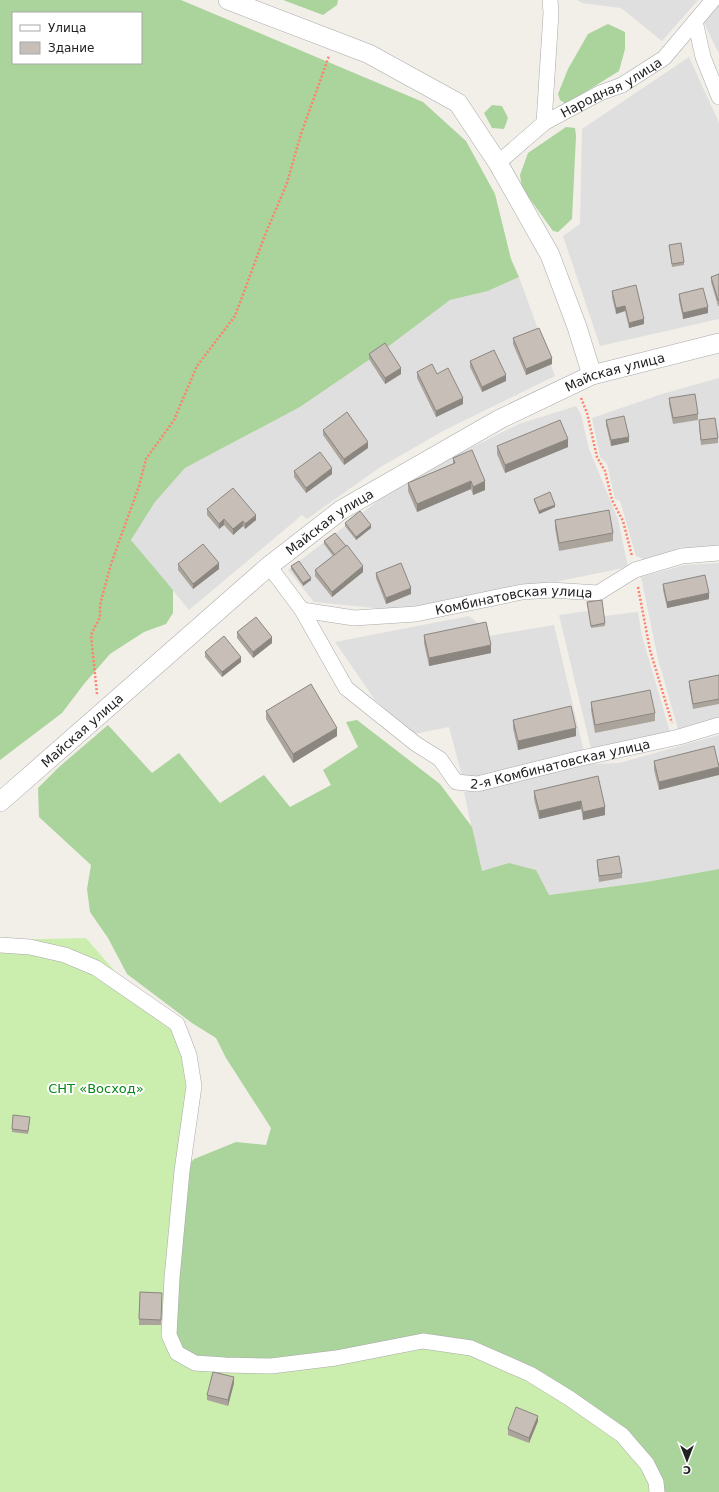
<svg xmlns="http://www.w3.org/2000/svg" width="719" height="1492" font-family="'DejaVu Sans',sans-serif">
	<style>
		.residential { fill: #e0dfdf }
		.grass { fill: #cbedae }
		.forest { fill: #abd39c; fill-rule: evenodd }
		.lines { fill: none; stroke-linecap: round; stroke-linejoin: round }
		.minor-casing { stroke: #a9a9a9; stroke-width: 16 }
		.tertiary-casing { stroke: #a9a9a9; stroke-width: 20 }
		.path { stroke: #fe816d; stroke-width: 2.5; stroke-dasharray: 2 2; stroke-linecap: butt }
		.minor { stroke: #fff; stroke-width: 15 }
		.tertiary { stroke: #fff; stroke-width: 19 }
		.wall { fill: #aba49d }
		.shaded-wall { fill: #8b8680 }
		.building { fill: #c7bfb7; stroke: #8b8680 }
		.labels { text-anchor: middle; stroke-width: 4; stroke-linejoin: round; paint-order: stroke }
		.street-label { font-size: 13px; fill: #222; stroke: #fff }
		.park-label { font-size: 13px; fill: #088817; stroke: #fff }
	</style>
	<rect width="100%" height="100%" fill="#f2efe9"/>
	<g class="residential">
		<polygon points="577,0 698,0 662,41 621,8 582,3"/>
		<polygon points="719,4 719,54 704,23"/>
		<polygon points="689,57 719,123 719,319 600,346 563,236 580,224 582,129"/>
		<polygon points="519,277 555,376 443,431 379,468 307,519 302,515 189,610 131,540 155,502 185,468 300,407 385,349 450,300 488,291"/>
		<polygon points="719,378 719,548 692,551 680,547 676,555 648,561 636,556 620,501 615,499 607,464 600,457 592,418 662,394"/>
		<polygon points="576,406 581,414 589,449 618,519 628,567 540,585 420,606 384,609 314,602 288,570 384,496 438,464 519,424"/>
		<polygon points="719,563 719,717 678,729 658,659 641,577 685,565"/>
		<polygon points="602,603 604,616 638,612 642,636 670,732 591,749 559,615 588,611 587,605"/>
		<polygon points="469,616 486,630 488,636 554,625 584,752 475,779 462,776 449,727 414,734 375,700 335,642"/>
		<polygon points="719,735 719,869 646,882 549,895 509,863 481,872 464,792 591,764 619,763"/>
	</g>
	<polygon class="grass" points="86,938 137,997 177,1024 189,1055 182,1171 423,1341 471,1348 622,1435 657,1492 0,1492 0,940"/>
	<g class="forest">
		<path d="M0,0h181l242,102 43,39 29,53 16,65 8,18 -31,14 -38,9 -65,49 -85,58 -115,61 -30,34 -24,38 42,50v23l-7,11 -22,8 -34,22 -26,30 -22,29 -62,47zM13,13h128v50h-128z"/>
		<polygon points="283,0 338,0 337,5 323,15"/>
		<polygon points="608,24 625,32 625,49 619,71 566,104 560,100 558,94 568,69 588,34"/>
		<polygon points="492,105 502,106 508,118 504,129 492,128 484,113"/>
		<polygon points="566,127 575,128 576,136 572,219 558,232 553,231 522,188 520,175 528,153"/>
		<polygon points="357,720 440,784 472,827 482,871 509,863 536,870 549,895 646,882 719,869 719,1492 657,1492 622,1435 530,1374 423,1341 336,1358 195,1363 169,1335 182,1171 194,1159 236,1142 266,1145 271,1128 226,1058 216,1038 192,1023 127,974 108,938 90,912 87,889 91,865 39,817 38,788 59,767 108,725 152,773 179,753 220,803 264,775 290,807 331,785 323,770 358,747 346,722"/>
	</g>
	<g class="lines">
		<defs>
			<g id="minor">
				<polyline points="695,21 703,57 719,97"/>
				<polyline points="544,123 551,13 550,0"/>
				<path id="s1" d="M498,163l46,-40 56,-30 22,-8 42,-27 49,-58"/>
				<path id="s2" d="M269,566l33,44 44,78 70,56 24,15 16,23 21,2 100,-25 102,-22 40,-12"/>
				<path id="s3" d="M302,610l52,8 62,-4 106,-22 29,-2 47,3 37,-23 47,-14 37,-3"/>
				<polyline points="0,945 30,947 65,955 96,968 177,1024 189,1055 194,1086 182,1171 172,1278 169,1335 177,1353 195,1363 225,1365 271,1366 336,1358 423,1341 471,1348 530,1374 569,1398 622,1435 647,1464 656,1482 657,1492"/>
			</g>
			<g id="tertiary">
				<polyline points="228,0 369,54 458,103 498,163 550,255 577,327 592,375"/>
				<path id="s4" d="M0,802l269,-236 72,-56 159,-91 92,-44 127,-32"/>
			</g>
		</defs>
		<use href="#minor" class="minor-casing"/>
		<use href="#tertiary" class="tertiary-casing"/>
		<g class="path">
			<polyline points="581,398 587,413 597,457 605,471 612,500 623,521 632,556"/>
			<polyline points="638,587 650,650 672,723"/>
			<polyline points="97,694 91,635 100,617 100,605 111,564 139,486 146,459 174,420 197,366 235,316 265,235 287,183 301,134 329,56"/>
		</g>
		<use href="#minor" class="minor"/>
		<use href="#tertiary" class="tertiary"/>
	</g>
	<g class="wall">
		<polygon points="669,245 684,262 684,265 672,267"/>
		<polygon points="719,274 719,306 718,306 711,282 711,277"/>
		<polygon points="612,291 644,324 629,328 625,311 616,314 612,297"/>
		<polygon points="679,294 708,313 683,319 679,300"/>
		<polygon points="513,338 552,364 526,375 513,344"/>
		<polygon points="369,354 401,374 385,384 369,359"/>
		<polygon points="470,361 506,381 482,392 470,367"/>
		<polygon points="417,372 437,374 463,404 436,417 417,378"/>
		<polygon points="669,398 698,414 698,420 673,424 669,404"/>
		<polygon points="606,420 629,442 611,446 606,425"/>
		<polygon points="699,420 718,438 718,443 701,445 699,426"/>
		<polygon points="323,430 368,448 344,465 323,435"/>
		<polygon points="497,446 568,447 505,473 497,454"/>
		<polygon points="453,458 485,490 473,495 471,489 417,512 408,491 408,483 453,464"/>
		<polygon points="294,471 332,474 306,493 294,477"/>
		<polygon points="534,499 555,507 539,514 534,501"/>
		<polygon points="207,509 256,520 245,529 243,526 233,535 224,525 219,529 207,515"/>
		<polygon points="555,520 613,533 613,541 559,551 555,528"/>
		<polygon points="345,523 371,528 356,540 345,526"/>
		<polygon points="324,541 363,572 332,597 315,576 315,570 333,556 324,544"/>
		<polygon points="178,564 219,569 193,589 178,570"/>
		<polygon points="291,566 311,580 303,586 291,569"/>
		<polygon points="376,573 411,594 386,604 376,578"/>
		<polygon points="663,584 709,599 667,608 663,590"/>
		<polygon points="587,602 605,623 605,626 591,628"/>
		<polygon points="237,632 272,643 253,658 237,638"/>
		<polygon points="424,635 491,653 429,666 424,643"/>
		<polygon points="205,652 241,662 222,677 205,657"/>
		<polygon points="719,675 719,704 693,709 689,686 689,681"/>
		<polygon points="591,702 655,713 655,721 595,733 591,710"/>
		<polygon points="266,711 337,736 293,763 266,719"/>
		<polygon points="513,720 576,736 518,750 513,728"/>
		<polygon points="714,746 659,790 654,770 654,761"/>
		<polygon points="598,776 605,815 583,820 581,809 539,819 534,799 534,791"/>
		<polygon points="597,860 622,873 622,878 599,882 597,865"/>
		<polygon points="30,1119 28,1134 12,1132 12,1129"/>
		<polygon points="140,1292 162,1293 161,1325 139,1325"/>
		<polygon points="234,1383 228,1406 207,1400 207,1395"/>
		<polygon points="538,1421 529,1443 508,1435 508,1429"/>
	</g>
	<g class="shaded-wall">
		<polygon points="625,306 625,311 616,314 616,308"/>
		<polygon points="708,307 708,313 683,319 683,313"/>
		<polygon points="644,319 644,324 629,328 629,323"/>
		<polygon points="552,358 552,364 526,375 526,369"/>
		<polygon points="401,368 401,374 385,384 385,378"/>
		<polygon points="506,375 506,381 482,392 482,387"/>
		<polygon points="463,398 463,404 436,417 436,411"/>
		<polygon points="629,437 629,442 611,446 611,440"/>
		<polygon points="568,439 568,447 505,473 505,465"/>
		<polygon points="368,442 368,448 344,465 344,459"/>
		<polygon points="332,468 332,474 306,493 306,488"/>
		<polygon points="471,481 471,489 417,512 417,504"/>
		<polygon points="485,481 485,490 473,495 473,487"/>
		<polygon points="555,505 555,507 539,514 539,511"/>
		<polygon points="256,515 256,520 245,529 245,524"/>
		<polygon points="224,519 224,525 219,529 219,524"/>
		<polygon points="243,521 243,526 233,535 233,529"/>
		<polygon points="371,525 371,528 356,540 356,537"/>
		<polygon points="219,563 219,569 193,589 193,584"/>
		<polygon points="363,566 363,572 332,597 332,592"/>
		<polygon points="311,578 311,580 303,586 303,583"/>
		<polygon points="411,588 411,594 386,604 386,598"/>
		<polygon points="709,593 709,599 667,608 667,602"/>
		<polygon points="272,637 272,643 253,658 253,652"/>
		<polygon points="491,645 491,653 429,666 429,658"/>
		<polygon points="241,657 241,662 222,677 222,672"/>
		<polygon points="337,728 337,736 293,763 293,754"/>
		<polygon points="576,728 576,736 518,750 518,741"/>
		<polygon points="719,767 719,775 659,790 659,782"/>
		<polygon points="581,801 581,809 539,819 539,811"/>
		<polygon points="605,807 605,815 583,820 583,812"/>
		<polygon points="234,1377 234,1383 228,1406 228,1400"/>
		<polygon points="538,1416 538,1421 529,1443 529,1438"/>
	</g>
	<g class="building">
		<polygon points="681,243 684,262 672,264 669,245"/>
		<polygon points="719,274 719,300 718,300 711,277"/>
		<polygon points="636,285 644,319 629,323 625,306 616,308 612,291"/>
		<polygon points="703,288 708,307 683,313 679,294"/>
		<polygon points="539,328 552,358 526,369 513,338"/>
		<polygon points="385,343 401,368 385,378 369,354"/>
		<polygon points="494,350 506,375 482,387 470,361"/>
		<polygon points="432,364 437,374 448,368 463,398 436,411 417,372"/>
		<polygon points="695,394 698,414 673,418 669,398"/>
		<polygon points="347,412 368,442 344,459 323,430"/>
		<polygon points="624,416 629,437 611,440 606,420"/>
		<polygon points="715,418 718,438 701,440 699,420"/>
		<polygon points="560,420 568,439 505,465 497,446"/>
		<polygon points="472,450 485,481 473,487 471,481 417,504 408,483 455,463 453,458"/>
		<polygon points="320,452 332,468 306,488 294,471"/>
		<polygon points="233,488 256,515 245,524 243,521 233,529 224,519 219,524 207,509"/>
		<polygon points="550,492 555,505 539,511 534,499"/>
		<polygon points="609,510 613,533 559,543 555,520"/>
		<polygon points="360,511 371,525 356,537 345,523"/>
		<polygon points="335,533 346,546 335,555 324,541"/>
		<polygon points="203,544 219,563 193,584 178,564"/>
		<polygon points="347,545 363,566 332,592 315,570"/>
		<polygon points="299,561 311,578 303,583 291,566"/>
		<polygon points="401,563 411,588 386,598 376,573"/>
		<polygon points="705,575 709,593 667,602 663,584"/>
		<polygon points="602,600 605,623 591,626 587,602"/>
		<polygon points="256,617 272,637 253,652 237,632"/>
		<polygon points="486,622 491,645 429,658 424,635"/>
		<polygon points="224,636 241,657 222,672 205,652"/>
		<polygon points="719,675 719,699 693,704 689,681"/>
		<polygon points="311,684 337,728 293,754 266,711"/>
		<polygon points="650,690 655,713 595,725 591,702"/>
		<polygon points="571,706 576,728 518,741 513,720"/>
		<polygon points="714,746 719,767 659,782 654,761"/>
		<polygon points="598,776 605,807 583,812 581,801 539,811 534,791"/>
		<polygon points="619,856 622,873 599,876 597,860"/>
		<polygon points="13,1115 30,1117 28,1131 12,1129"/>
		<polygon points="140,1292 162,1293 161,1320 139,1319"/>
		<polygon points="213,1372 234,1377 228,1400 207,1395"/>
		<polygon points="516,1407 538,1416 529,1438 508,1429"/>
	</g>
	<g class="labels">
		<g class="street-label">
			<text dy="5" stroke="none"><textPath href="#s1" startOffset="137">Народная улица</textPath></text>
			<text dy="5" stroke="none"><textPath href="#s4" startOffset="757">Майская улица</textPath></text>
			<text dy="5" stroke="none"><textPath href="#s4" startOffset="433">Майская улица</textPath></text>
			<text dy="5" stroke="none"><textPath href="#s3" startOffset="214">Комбинатовская улица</textPath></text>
			<text dy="5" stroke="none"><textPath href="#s4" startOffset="109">Майская улица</textPath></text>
			<text dy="5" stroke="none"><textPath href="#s2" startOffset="397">2-я Комбинатовская улица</textPath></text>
		</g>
		<g class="park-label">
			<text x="96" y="1093">СНТ «Восход»</text>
		</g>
	</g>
	<rect x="12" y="12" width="130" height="52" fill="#ffffff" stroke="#a7a7a7"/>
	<rect x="20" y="25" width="20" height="6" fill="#ffffff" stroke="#a7a7a7"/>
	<text x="48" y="32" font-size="12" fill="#222222">Улица</text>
	<rect x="20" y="42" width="20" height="12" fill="#c7bfb7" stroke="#a7a7a7"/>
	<text x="48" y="52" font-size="12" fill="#222222">Здание</text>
	<g transform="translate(687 1460) rotate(180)" stroke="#ffffff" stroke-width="3" paint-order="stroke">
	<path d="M0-3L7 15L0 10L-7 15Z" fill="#222222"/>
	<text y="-6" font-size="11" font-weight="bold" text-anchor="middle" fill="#222222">С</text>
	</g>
</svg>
